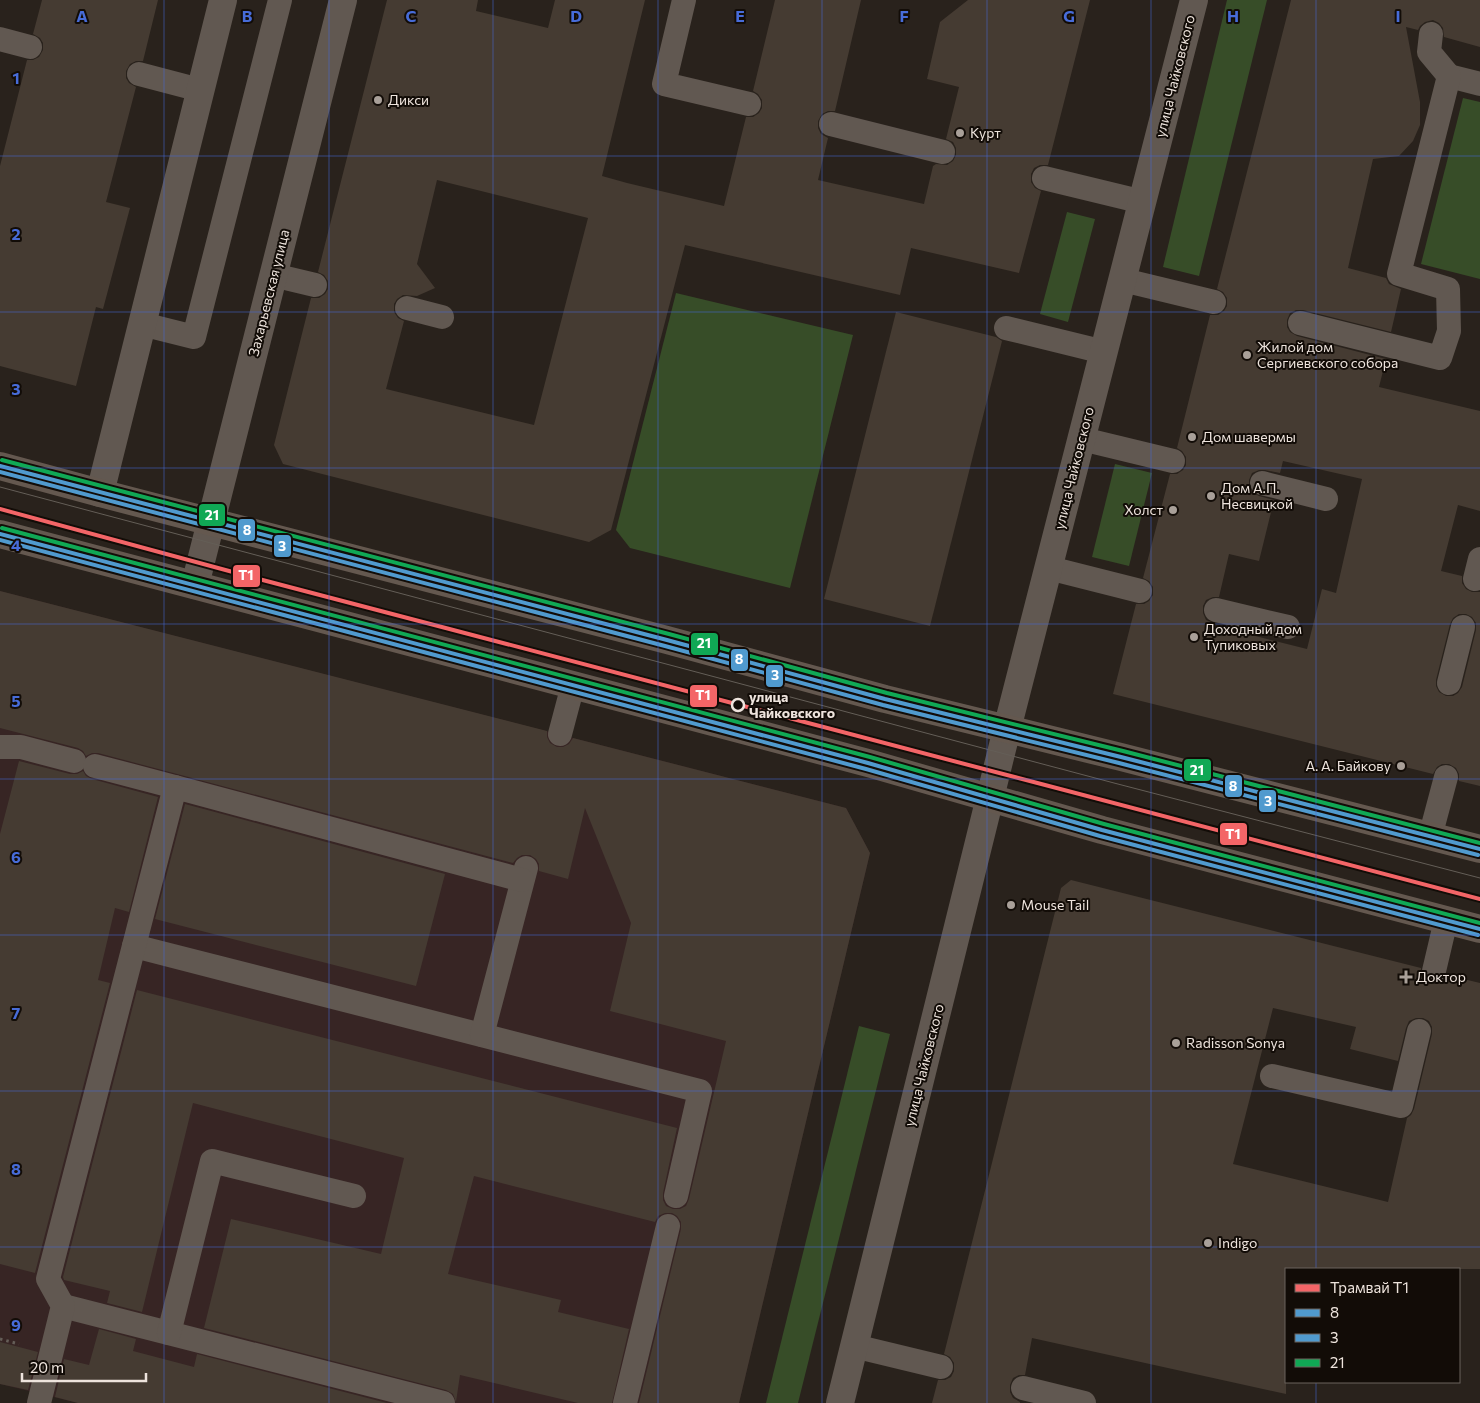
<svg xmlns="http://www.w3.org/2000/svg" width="1480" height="1403" font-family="Commissioner,sans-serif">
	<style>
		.education { fill: #372524 }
		.green { fill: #374d28 }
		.building { fill: #453b32; fill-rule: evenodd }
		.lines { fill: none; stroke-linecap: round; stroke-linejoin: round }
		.path { stroke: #655e58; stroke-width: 3; stroke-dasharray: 2.5 4; stroke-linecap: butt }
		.service { stroke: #615851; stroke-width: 24 }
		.minor { stroke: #615851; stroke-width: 28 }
		.tertiary { stroke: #615851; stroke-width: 28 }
		.primary { stroke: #64584f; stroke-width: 28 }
		.tram { stroke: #645e57; stroke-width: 1 }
		.bus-1-casing { stroke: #120c07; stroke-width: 8 }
		.bus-2-casing { stroke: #120c07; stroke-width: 8 }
		.bus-3-casing { stroke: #120c07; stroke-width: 8 }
		.bus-1 { stroke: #509ace; stroke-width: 4 }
		.bus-2 { stroke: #509ace; stroke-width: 4 }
		.bus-3 { stroke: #10a855; stroke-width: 4 }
		.tram-1-casing { stroke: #120c07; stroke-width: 8 }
		.tram-1 { stroke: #f36567; stroke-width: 4 }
		.grid { fill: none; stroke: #476cd9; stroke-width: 1; stroke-opacity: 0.55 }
		.poi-dot { fill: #a9a099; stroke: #120c07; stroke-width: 2 }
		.stop-dot { fill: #120c07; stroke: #eee4dd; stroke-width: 2.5 }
		.labels { text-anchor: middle; stroke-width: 4; stroke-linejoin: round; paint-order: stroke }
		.street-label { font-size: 14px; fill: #eee4dd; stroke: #120c07 }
		.poi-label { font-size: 14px; fill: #eee4dd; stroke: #120c07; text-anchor: start }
		.stop-label { font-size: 14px; font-weight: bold; fill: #eee4dd; stroke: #120c07; text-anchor: start }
		.grid-label { font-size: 16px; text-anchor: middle; font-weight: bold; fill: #476cd9; stroke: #120c07; stroke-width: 4; stroke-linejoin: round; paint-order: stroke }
		.line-badge { stroke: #120c07; stroke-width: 2 }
		.badge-label { font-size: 14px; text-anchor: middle; font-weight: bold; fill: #fff }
	</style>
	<rect width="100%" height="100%" fill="#29221c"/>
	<polygon class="education" points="0,591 846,808 870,853 739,1403 78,1403 0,1384"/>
	<g class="green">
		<polygon points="1227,0 1267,0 1199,276 1163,267"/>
		<polygon points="1463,98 1480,102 1480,279 1421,264"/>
		<polygon points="1067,212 1095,219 1068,322 1040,314"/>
		<polygon points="676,293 853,335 790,588 630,548 616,530"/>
		<polygon points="1115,464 1152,473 1129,566 1092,557"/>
		<polygon points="859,1026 890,1034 798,1403 766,1403"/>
	</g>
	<g class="building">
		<polygon points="42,0 158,0 143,61 136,61 130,64 126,71 126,78 129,83 136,87 106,202 130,208 103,309 96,307 76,386 0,366 0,166 27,60 33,60 39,57 43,50 43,43 40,38 33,34"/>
		<path d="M387,0h91l-2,11 72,17 7,-28h90l-43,176 25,7 97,23 22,-89h7l6,-4 3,-5v-8l-4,-6 -5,-3 22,-91h86l-26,111h-7l-6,3 -4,7v7l3,6 7,4 -10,42 106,24 9,-38 3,-2 11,1 6,-4 3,-6v-7l-3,-6 -7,-3 13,-52 -32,-8 13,-57 28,-22h122l-42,165h-8l-6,3 -3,6v8l4,6 6,3 -22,82 -108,-25 -11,47 -215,-50 -74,285 -22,12 -306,-78 -9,-19 37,-147h8l6,-4 3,-5v-8l-4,-6 -6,-3zM437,180l151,38 -54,207 -148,-36 18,-68 -6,-3 -4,-6v-8l3,-5 6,-4 14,1 18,-8 -18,-24z"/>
		<path d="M1291,0h189v47l-36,-10 -1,-9 -4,-5 -6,-3 -8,2 -5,4 -2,4 -12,-3 14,75v23l-7,16 -14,15 -26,3 -25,109 38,10 3,6 12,5 -10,43 -88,-22h-7l-6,3 -3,7v7l3,5 7,4 89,23 -7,28 101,24v100l-22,-6 -17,66 21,5v7l4,6 6,3h8v194l-21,-5v-7l-3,-6 -7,-4h-7l-5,3 -4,7 -320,-80 23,-90h8l5,-3 4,-6v-8l-4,-6 -6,-3 27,-104h7l6,-4 3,-5v-8l-4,-6 -5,-3 33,-133h8l6,-4 3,-5v-8l-4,-6 -6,-3zM1283,461l79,18 -26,114 -14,-4 -15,60 -95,-24 1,-2 -7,-3 -3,-7v-7l3,-6 7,-3h6l10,-43 30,7 15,-61 -15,-4 -6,-3 -4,-6v-7l3,-7 7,-3h6l15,3zM1459,614h7l6,3 4,6v7l-14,57 -4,6 -5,3h-7l-7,-4 -3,-6v-6l14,-56 3,-6z"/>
		<polygon points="896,312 996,337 1002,341 930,626 824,599"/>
		<polygon points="0,591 547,731 547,737 550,743 557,747 563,747 569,744 573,738 846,808 870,853 739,1403 639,1403 681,1229 681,1222 677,1216 672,1213 665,1213 658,1216 655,1222 474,1176 448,1274 561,1300 558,1312 629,1329 612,1403 578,1403 460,1375 456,1402 453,1394 446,1390 204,1328 231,1219 381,1254 404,1158 193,1103 142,1312 107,1303 110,1291 64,1280 63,1277 137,990 677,1128 663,1193 663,1200 666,1206 673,1209 680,1209 686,1206 689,1199 726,1041 610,1011 631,923 585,808 568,879 539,871 539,864 536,859 530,855 522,855 517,858 513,863 98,753 92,753 86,756 83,751 78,748 0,728"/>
		<polygon points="19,761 70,774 77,774 83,771 86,776 92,779 158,797 129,912 115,908 98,980 110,983 35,1273 0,1264 0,834"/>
		<polygon points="185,804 445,874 416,986 155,919"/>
		<path d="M1071,880l350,88v7l4,6 5,3h8l6,-4 3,-5 33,8v286h-194v125l-254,-56 -7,37h-6l-6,3 -3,7v7l3,6 7,4v1h-88l6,-23h7l6,-3 3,-6v-8l-4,-6 -6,-3 117,-466zM1273,1008l83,19 -6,22 48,12 8,-33 3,-7 7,-3h7l6,3 3,6v7l-18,75 -3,6 -4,3 -19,84 -155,-38z"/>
		<polygon points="99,1329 136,1339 133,1351 194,1367 197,1354 387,1403 78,1403 55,1397 64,1359 89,1365"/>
		<polygon points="0,1342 38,1352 28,1390 0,1384"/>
	</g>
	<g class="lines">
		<polyline class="path" points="0,1339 19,1344"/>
		<g class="service">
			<polyline points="684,0 664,84 749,104"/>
			<polyline points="0,39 30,47"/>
			<polyline points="139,74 200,90"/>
			<polyline points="1449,76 1480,84"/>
			<polyline points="831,124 943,152"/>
			<polyline points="1044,178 1143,202"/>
			<polyline points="273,275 315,285"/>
			<polyline points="1123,280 1214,302"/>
			<polyline points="407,308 442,317"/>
			<polyline points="1300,323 1440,358 1449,331 1448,289 1399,274 1449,76 1429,52 1431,34"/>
			<polyline points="142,324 194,337 280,0"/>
			<polyline points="1006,328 1104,352"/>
			<polyline points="1082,439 1173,461"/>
			<polyline points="1262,483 1326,499"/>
			<polyline points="1049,568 1140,591"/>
			<polyline points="1475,579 1480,559"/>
			<polyline points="1216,610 1288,627"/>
			<polyline points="1449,683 1463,627"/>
			<polyline points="560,734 573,685"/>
			<polyline points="0,747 21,747 74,761"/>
			<polyline points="95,766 175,787"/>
			<polyline points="1430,837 1446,777"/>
			<polyline points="134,946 700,1091 676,1196"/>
			<polyline points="1434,971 1446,920"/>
			<polyline points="482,1035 526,868"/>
			<polyline points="1272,1076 1401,1106 1419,1031"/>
			<polyline points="63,1306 443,1403"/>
			<polyline points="169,1333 212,1161 354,1196"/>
			<polyline points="854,1346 941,1367"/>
			<polyline points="1023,1388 1084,1403"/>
			<polyline points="39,1403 63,1306 48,1279 175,787 522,880"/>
			<polyline points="625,1403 668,1226"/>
		</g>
		<g class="minor">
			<polyline points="100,493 223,0"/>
			<polyline points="195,585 343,0"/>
		</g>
		<polyline class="tertiary" points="840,1403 1007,729 1194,0"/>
		<g class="primary">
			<polyline points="0,466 100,493 667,640 885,699 1121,757 1480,849"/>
			<polyline points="0,534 868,763 1102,830 1480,929"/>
		</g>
		<polyline class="tram" points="0,487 1114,783 1480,878"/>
		<defs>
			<g id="bus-1">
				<polyline points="0,466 667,640 885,699 1121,757 1480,849"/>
				<polyline points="0,534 868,763 1102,830 1480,929"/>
			</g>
			<g id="bus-2">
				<polyline points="0,472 665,646 883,705 1119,763 1478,855"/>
				<polyline points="0,540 866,769 1100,836 1478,935"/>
			</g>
			<g id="bus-3">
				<polyline points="2,460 669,634 887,693 1123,751 1480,843"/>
				<polyline points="2,528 870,757 1104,824 1480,923"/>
			</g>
		</defs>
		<use href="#bus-1" class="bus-1-casing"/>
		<use href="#bus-2" class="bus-2-casing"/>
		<use href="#bus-3" class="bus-3-casing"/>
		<use href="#bus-1" class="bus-1"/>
		<use href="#bus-2" class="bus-2"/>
		<use href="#bus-3" class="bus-3"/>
		<defs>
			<polyline id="tram-1" points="0,509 255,578 1480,899"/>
		</defs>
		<use href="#tram-1" class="tram-1-casing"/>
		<use href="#tram-1" class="tram-1"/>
	</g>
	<path class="grid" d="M164,0v1403M329,0v1403M493,0v1403M658,0v1403M822,0v1403M987,0v1403M1151,0v1403M1316,0v1269M0,156h1480M0,312h1480M0,468h1480M0,624h1480M0,779h1480M0,935h1480M0,1091h1480M0,1247h1480M1316,1382v21"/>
	<g class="poi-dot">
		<circle cx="378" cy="100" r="5"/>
		<circle cx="960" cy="133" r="5"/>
		<circle cx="1247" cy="355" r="5"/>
		<circle cx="1192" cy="437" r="5"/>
		<circle cx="1211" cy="496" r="5"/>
		<circle cx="1173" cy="510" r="5"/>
		<circle cx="1194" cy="637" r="5"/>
		<circle cx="1401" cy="766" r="5"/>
		<circle cx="1011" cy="905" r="5"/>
		<path d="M1403.5 969.5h5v5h5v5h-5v5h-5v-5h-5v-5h5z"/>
		<circle cx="1176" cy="1043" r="5"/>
		<circle cx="1208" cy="1243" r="5"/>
	</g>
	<circle class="stop-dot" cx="738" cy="705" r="6"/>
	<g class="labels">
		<g class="street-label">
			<text transform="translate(1175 76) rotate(-76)" y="5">улица Чайковского</text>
			<text transform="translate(269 293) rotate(-76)" y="5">Захарьевская улица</text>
			<text transform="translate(1074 468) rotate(-76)" y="5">улица Чайковского</text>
			<text transform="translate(924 1065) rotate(-76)" y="5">улица Чайковского</text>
		</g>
		<g class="poi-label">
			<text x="388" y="105">Дикси</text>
			<text x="970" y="138">Курт</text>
			<text x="1257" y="352">Жилой дом<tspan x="1257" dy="16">Сергиевского собора</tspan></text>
			<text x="1202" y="442">Дом шавермы</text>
			<text x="1221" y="493">Дом А.П.<tspan x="1221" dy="16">Несвицкой</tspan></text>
			<text x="1163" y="515" text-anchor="end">Холст</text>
			<text x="1204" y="634">Доходный дом<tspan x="1204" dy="16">Тупиковых</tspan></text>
			<text x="1391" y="771" text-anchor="end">А. А. Байкову</text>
			<text x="1021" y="910">Mouse Tail</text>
			<text x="1416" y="982">Доктор</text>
			<text x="1186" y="1048">Radisson Sonya</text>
			<text x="1218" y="1248">Indigo</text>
		</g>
		<g class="stop-label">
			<text x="749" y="702">улица<tspan x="749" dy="16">Чайковского</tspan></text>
		</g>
	</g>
	<g class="grid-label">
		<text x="82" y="22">A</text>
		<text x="247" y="22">B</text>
		<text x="411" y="22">C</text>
		<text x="576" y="22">D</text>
		<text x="740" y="22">E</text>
		<text x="904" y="22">F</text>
		<text x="1069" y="22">G</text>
		<text x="1233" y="22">H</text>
		<text x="1398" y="22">I</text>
		<text x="16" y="84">1</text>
		<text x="16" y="240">2</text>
		<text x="16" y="395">3</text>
		<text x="16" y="551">4</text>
		<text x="16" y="707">5</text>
		<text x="16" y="863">6</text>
		<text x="16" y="1019">7</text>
		<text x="16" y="1175">8</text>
		<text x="16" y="1331">9</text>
	</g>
	<g class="line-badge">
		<rect x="198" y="503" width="28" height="24" rx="5" fill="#10a855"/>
		<rect x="237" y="518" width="19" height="24" rx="5" fill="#509ace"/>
		<rect x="273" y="534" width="19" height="24" rx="5" fill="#509ace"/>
		<rect x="232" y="564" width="29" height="24" rx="5" fill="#f36567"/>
		<rect x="690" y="632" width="29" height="24" rx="5" fill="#10a855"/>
		<rect x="730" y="648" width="19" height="24" rx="5" fill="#509ace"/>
		<rect x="765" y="664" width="19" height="24" rx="5" fill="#509ace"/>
		<rect x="689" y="684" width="29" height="24" rx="5" fill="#f36567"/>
		<rect x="1183" y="758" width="29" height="24" rx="5" fill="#10a855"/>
		<rect x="1224" y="774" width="19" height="24" rx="5" fill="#509ace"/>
		<rect x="1258" y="789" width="19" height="24" rx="5" fill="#509ace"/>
		<rect x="1219" y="822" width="29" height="24" rx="5" fill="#f36567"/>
	</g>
	<g class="badge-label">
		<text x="212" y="520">21</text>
		<text x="247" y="535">8</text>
		<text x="282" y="551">3</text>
		<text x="246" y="580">Т1</text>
		<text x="704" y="648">21</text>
		<text x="739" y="664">8</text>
		<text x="775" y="680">3</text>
		<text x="703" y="700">Т1</text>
		<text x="1197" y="775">21</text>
		<text x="1233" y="791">8</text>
		<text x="1268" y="806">3</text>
		<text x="1233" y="839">Т1</text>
	</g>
	<rect x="1285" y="1268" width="175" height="115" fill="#120c07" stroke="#6a625d"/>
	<rect x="1295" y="1284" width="25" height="8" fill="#f36567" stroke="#6a625d"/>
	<text x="1330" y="1293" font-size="15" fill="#eee4dd">Трамвай Т1</text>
	<rect x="1295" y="1309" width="25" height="8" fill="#509ace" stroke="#6a625d"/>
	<text x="1330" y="1318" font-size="15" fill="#eee4dd">8</text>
	<rect x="1295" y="1334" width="25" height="8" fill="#509ace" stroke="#6a625d"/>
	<text x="1330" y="1343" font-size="15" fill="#eee4dd">3</text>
	<rect x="1295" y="1359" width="25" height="8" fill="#10a855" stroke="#6a625d"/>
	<text x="1330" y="1368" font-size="15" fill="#eee4dd">21</text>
	<path d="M22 1373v8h124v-8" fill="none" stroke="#eee4dd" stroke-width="2.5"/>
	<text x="30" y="1373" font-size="15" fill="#eee4dd" stroke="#120c07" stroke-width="4" paint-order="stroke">20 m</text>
</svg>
